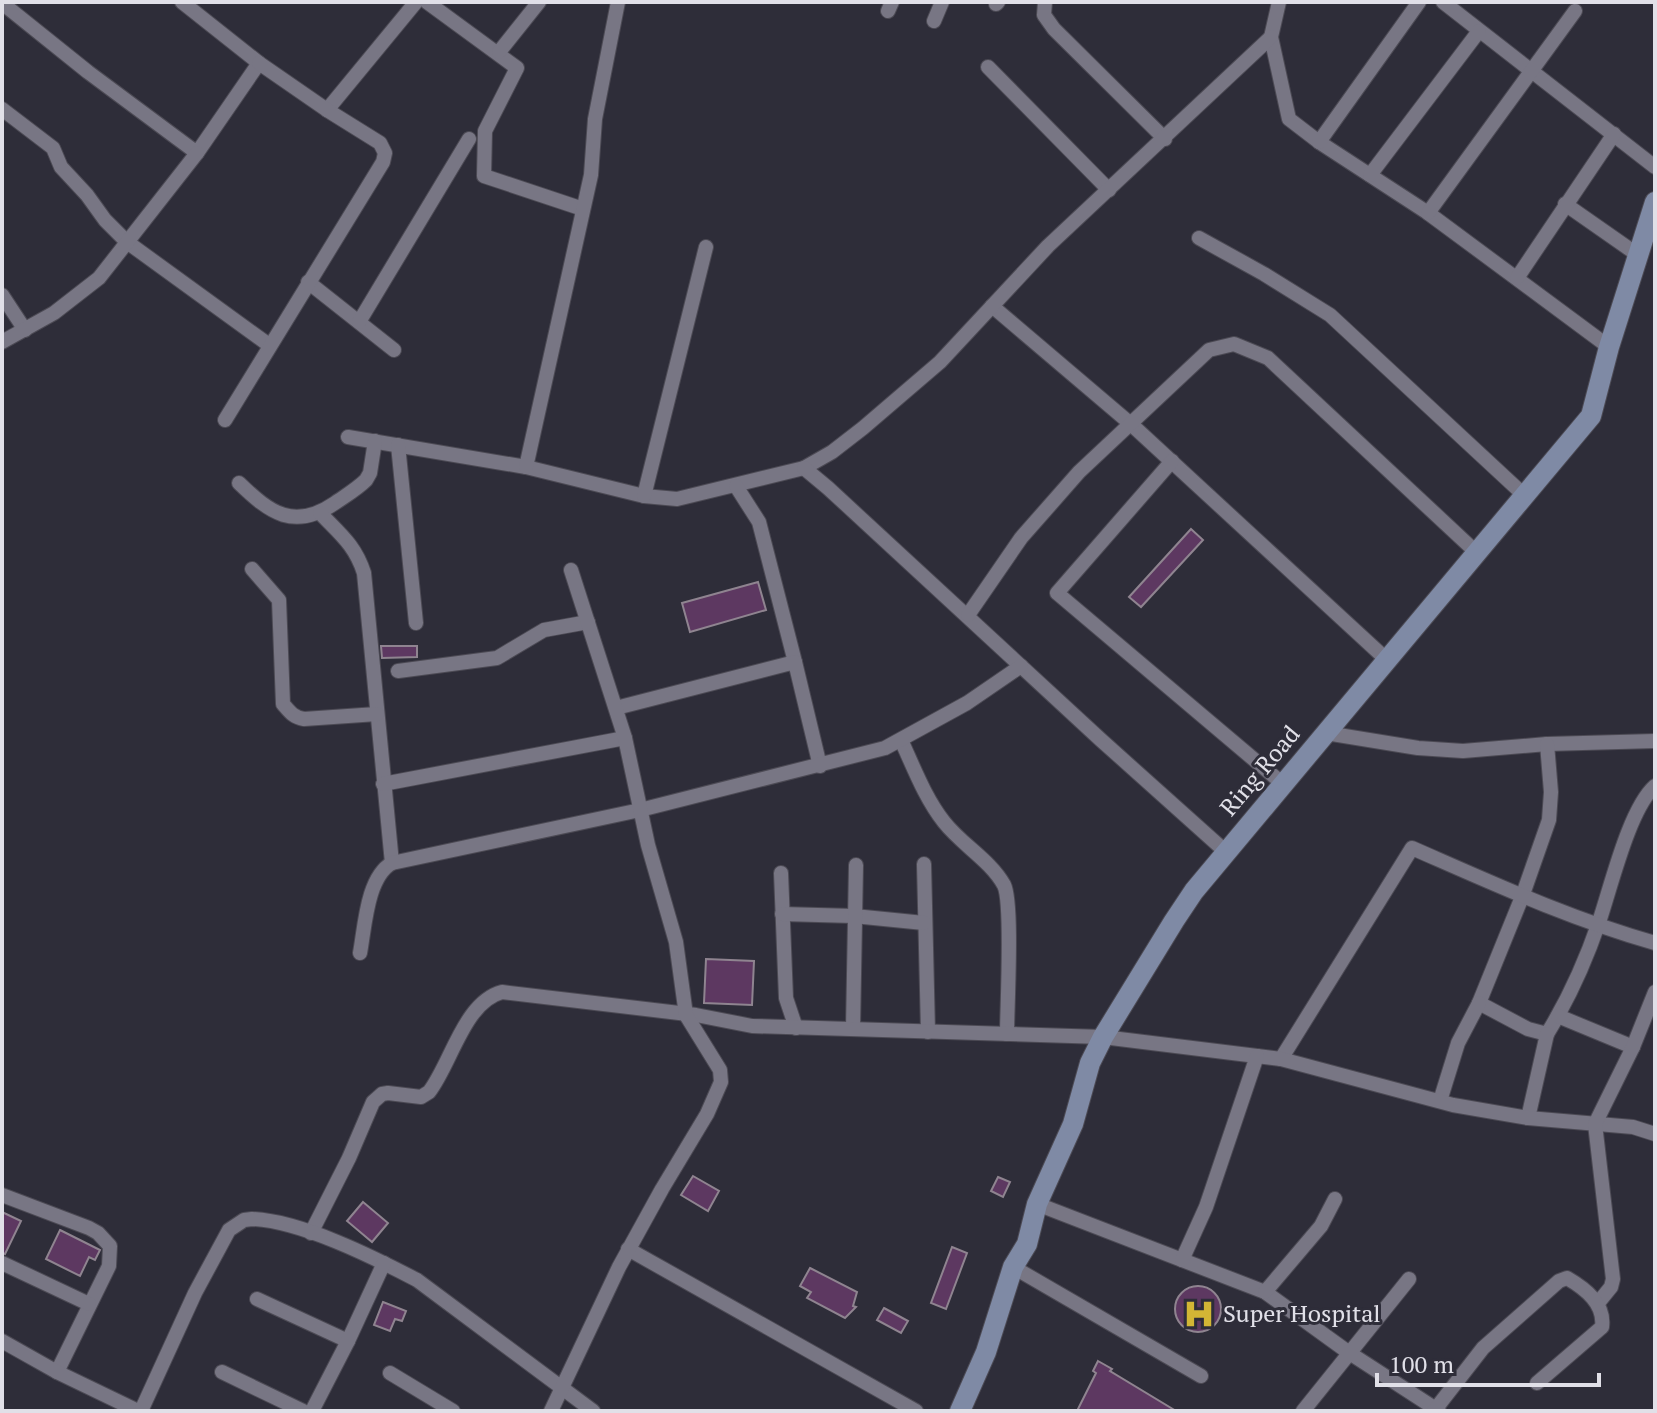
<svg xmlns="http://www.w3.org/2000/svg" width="1657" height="1413" font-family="'PT Serif',serif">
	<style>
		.building { fill: #5d3861; stroke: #8f8490; stroke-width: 2 }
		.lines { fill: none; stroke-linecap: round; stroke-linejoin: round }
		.street-casing { stroke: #4c4a54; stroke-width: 16 }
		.secondary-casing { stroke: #4c4a54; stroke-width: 22 }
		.street { stroke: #787684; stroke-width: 14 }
		.secondary { stroke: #7f8aa5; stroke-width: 20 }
		.labels { text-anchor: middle; stroke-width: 6; stroke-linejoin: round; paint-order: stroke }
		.street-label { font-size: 24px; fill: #e1e0e8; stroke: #2e2d39 }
		.poi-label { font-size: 24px; fill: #e1e0e8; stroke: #2e2d39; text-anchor: start }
	</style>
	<rect width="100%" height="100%" fill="#2e2d39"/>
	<g class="building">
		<polygon points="1191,529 1203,540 1141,607 1129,597"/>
		<polygon points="758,582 766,610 690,632 682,603"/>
		<polygon points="381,646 417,646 417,657 382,658"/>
		<polygon points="706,959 754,961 752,1005 704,1003"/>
		<polygon points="693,1176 719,1191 708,1211 681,1195"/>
		<polygon points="998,1177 1010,1182 1003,1197 991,1191"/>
		<polygon points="363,1202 388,1223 372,1242 347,1221"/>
		<polygon points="2,1212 21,1221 5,1254 2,1253"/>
		<polygon points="60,1230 100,1250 95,1260 89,1257 80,1276 46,1259"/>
		<polygon points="952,1247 967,1253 946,1309 931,1303"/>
		<polygon points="810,1268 857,1292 853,1306 856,1307 845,1318 807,1298 811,1292 800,1286"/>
		<circle cx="1198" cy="1309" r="23"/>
		<polygon points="383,1302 406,1311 402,1321 395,1319 390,1331 374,1325"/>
		<polygon points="884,1308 908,1321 901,1333 877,1320"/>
		<polygon points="1098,1361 1112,1369 1110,1371 1176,1411 1077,1411 1096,1373 1093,1371"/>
	</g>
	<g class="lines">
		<defs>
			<g id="street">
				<polyline points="427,2 517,68 485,131 484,176 583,209"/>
				<polyline points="1045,2 1044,15 1054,29 1165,139"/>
				<polyline points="1279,2 1271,37 1289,119 1319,142 1428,213 1609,347"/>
				<polyline points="1443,2 1655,167"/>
				<polyline points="2,3 88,72 197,153 259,63 182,2"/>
				<polyline points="996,4 998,2"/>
				<polyline points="888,11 892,2"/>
				<polyline points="934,21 942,2"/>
				<polyline points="499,52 539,2"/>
				<polyline points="988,67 1109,190"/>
				<polyline points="2,109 53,148 61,167 87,195 105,220 127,242 269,345"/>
				<polyline points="327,110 416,2"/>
				<polyline points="1319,142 1419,2"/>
				<polyline points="1370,175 1479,31"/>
				<polyline points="1565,204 1638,255"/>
				<polyline points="1428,213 1575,11"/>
				<polyline points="1199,238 1264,274 1330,315 1524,495"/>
				<polyline points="1517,278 1614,134"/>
				<polyline points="308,282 394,350"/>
				<polyline points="2,295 25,330"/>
				<polyline points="992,306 1132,425 1387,660"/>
				<polyline points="359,322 469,139"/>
				<polyline points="2,342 54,313 99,278 197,153"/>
				<polyline points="225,420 383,162 385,153 380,143 327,110 259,63"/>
				<polyline points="348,437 526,467 644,496 677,499 804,468 832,452 863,428 940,362 1048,246 1271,37"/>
				<polyline points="398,445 416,623"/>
				<polyline points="1172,461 1057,593 1283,784"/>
				<polyline points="526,467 591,175 595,119 618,2"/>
				<polyline points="804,468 828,488 1101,740 1226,852"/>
				<path d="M239,483c31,30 55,48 96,20 10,-7 22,-14 31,-23l4,-7 5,-32"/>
				<polyline points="736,486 759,522 795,662"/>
				<polyline points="644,496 706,247"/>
				<path d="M320,513c20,21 35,32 44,60l28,290"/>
				<path d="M252,569l27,31 4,104c7,8 10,13 21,15l73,-5"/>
				<polyline points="968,615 1021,538 1079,472 1209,350 1234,344 1268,358 1477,553"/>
				<polyline points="398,671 497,658 544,630 588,622"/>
				<polyline points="616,708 795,662 820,766"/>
				<polyline points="1326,733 1418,748 1463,751 1547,744 1655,741"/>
				<path d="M901,740c13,28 24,58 43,82 18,23 46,38 60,63 9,18 3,122 3,149"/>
				<path d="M1547,744l4,48 -2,28 -27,77 -43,106 49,26 19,5c21,-34 39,-74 52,-112 12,-35 30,-113 56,-136"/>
				<polyline points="383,784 625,738"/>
				<polyline points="924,864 928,1032"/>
				<polyline points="781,873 786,998 796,1028"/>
				<polyline points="782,914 854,916 924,923"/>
				<path d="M360,953c5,-27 7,-76 32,-90l248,-53 245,-62 82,-45 54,-37"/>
				<polyline points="1558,1016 1633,1047"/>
				<polyline points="853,1029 856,865"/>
				<path d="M1281,1059l131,-211c80,35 158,71 243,95"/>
				<polyline points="1440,1101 1458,1043 1479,1003"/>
				<polyline points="1528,1118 1547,1034"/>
				<polyline points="2,1195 89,1228 98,1233 110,1246 109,1266 57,1372"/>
				<polyline points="1037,1204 1265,1292 1348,1352 1439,1411"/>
				<path d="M311,1233l38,-75 24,-56 9,-8 6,-1 33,4 8,-5c22,-28 35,-90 73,-100l194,23 56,11 351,11 178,22 172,46 75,13 105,9 22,7"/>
				<polyline points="628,1249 916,1411"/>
				<polyline points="1182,1260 1206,1207 1257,1056"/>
				<polyline points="2,1263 89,1304"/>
				<polyline points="1013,1267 1201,1376"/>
				<polyline points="1265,1292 1321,1226 1335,1199"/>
				<polyline points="257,1299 348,1341"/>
				<polyline points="1598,1303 1611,1287 1613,1279 1595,1124 1633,1047 1655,992"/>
				<polyline points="2,1341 57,1372 138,1411"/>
				<polyline points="222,1372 303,1411"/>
				<polyline points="390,1373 453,1411"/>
				<path d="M141,1411l54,-118 34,-63 15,-10 8,-1c49,2 121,38 165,61l176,131"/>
				<polyline points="312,1411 348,1341 384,1263"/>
				<polyline points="551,1411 619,1267 662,1189 707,1114 721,1082 720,1070 686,1015 676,942 648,845 625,738 571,570"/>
				<polyline points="1303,1411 1409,1279"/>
				<path d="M1434,1411l49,-63 76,-67 8,-3c19,11 38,26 35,49l-65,56"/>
			</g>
			<polyline id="secondary" points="960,1411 986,1352 1013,1267 1027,1244 1037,1204 1073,1124 1090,1063 1103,1037 1174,921 1194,891 1591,416 1609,347 1655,202"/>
		</defs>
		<use href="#street" class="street-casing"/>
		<use href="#secondary" class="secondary-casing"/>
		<use href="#street" class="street"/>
		<use href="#secondary" class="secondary"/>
	</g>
	<defs>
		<symbol id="hospital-bare" viewBox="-9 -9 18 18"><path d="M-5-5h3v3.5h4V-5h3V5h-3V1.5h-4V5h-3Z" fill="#d3b635" stroke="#2e2d39" stroke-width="2.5" paint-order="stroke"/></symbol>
	</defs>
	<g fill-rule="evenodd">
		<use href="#hospital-bare" x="1177" y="1292" width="44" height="44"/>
	</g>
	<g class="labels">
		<g class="street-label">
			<text transform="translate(1260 771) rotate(-50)" y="8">Ring Road</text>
		</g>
		<g class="poi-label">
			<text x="1223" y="1322">Super Hospital</text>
		</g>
	</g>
	<rect width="1657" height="1413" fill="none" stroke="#e1e0e8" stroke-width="8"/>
	<path d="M1377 1373v12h222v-12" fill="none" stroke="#e1e0e8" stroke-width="4"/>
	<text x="1389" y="1373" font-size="24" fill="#e1e0e8" stroke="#2e2d39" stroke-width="6" paint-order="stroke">100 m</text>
</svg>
